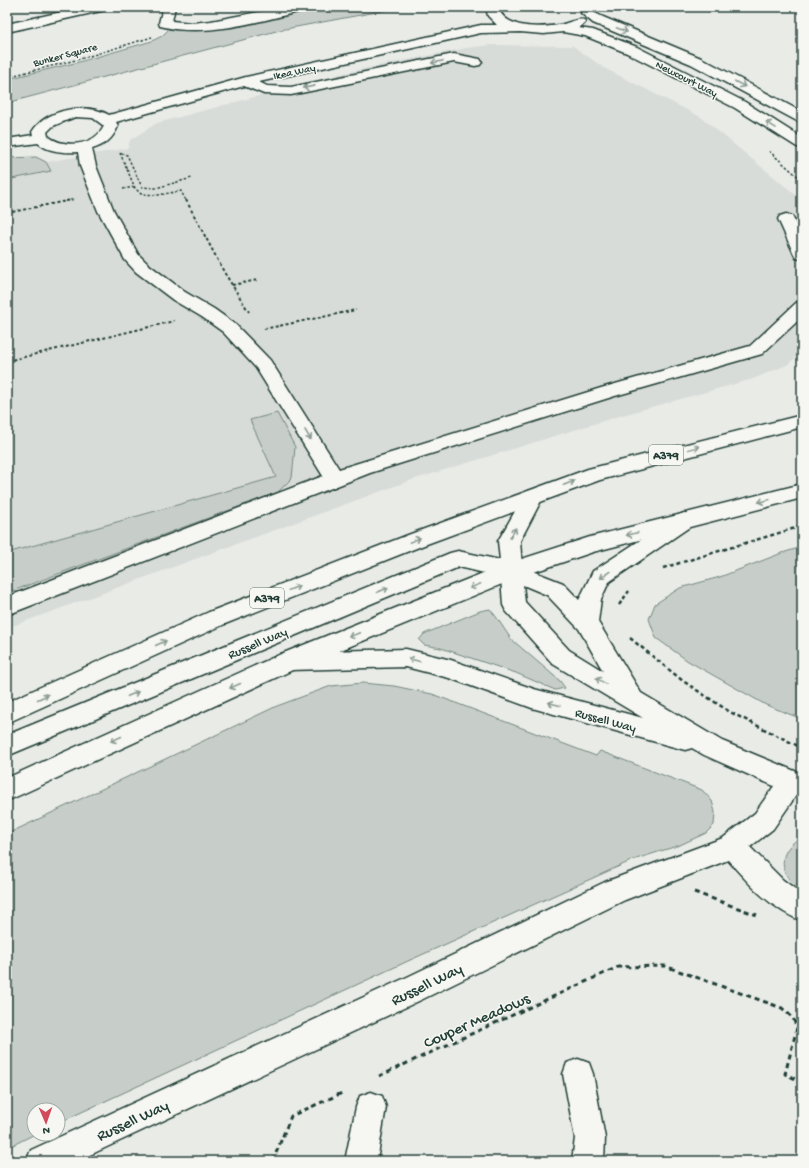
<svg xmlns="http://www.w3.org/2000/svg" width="809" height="1168" font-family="'Gochi Hand',sans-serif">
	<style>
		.built { fill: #d8dcd8 }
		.green { fill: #c7cec9; stroke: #73867e }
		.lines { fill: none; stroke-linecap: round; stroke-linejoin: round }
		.minor-casing { stroke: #1f3d34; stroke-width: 3 }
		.major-casing { stroke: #1f3d34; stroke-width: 3 }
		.path-far3 { stroke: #1f3d34; stroke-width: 1.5; stroke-dasharray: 2.5 2; stroke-linecap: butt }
		.path-far2 { stroke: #1f3d34; stroke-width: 2; stroke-dasharray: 3 2.5; stroke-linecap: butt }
		.path-far1 { stroke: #1f3d34; stroke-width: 2.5; stroke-dasharray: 4 3; stroke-linecap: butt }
		.path { stroke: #1f3d34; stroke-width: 3; stroke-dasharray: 5 4; stroke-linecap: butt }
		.minor { fill: #f6f6f2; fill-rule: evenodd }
		.major { fill: #f6f6f2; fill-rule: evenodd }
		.oneway { stroke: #8a9a93 }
		.labels { text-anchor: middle; stroke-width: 3; stroke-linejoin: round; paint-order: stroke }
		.far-street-label { font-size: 11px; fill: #1f3d34; stroke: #f6f6f2 }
		.shield { fill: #f6f6f2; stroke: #60746d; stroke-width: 1 }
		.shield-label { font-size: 12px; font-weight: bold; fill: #1f3d34 }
		.street-label { font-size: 13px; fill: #1f3d34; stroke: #f6f6f2 }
		.near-street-label { font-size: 16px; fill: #1f3d34; stroke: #f6f6f2 }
	</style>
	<rect width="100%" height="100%" fill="#e9ebe7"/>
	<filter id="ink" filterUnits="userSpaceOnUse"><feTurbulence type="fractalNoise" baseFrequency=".025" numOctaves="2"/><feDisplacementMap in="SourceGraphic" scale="8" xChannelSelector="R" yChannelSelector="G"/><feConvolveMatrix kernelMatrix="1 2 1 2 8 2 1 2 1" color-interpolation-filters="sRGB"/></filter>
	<g filter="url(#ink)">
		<polygon class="built" points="490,45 573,46 604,68 701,117 802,200 802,352 787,365 753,379 623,415 409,481 7,628 7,158 36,157 46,162 128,148 130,140 157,123 352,71 466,48"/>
		<g class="green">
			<path d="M320,7h83l-123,23 -273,73v-24l72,-17 73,-21 10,-5 7,-7c8,3 19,1 28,1 43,-1 81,-11 123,-23z"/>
			<polygon points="36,157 46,162 51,171 7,180 7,158"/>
			<polygon points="277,413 295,447 292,478 278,492 7,593 7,553 276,477 250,420"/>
			<polygon points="802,547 802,719 766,705 688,661 656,638 649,619 655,604 680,588 720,577 782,553"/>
			<polygon points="490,609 497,618 511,639 560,681 565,688 555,690 516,673 441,648 424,645 419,640 424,634 480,611"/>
			<polygon points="363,683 394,686 432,694 596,756 600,751 702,790 712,801 715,812 714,825 706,833 680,845 633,860 408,961 58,1123 58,1110 34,1110 35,1134 7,1148 7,834 277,706 331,686"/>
			<path d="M802,837v45l-7,4c-18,-17 -15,-38 7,-49z"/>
		</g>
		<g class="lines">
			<defs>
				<g id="minor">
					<polygon points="84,7 107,7 105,10 101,11 7,32 7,24"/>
					<path d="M163,7h12l-3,14 20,2 19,-2 74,-14h22l-2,3c-44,11 -100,28 -145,16l-1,-3z"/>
					<path d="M486,7h12c7,23 42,21 61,18 9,-1 16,-7 25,-5l1,3 -6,5 14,2 44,17 108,55 57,36v10l-5,-1 -62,-39 -108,-55 -42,-17 -22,-4 -19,2 -24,-2 -39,1 -222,49 8,4 24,1 163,-33 26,5 2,3 -2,3 -5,1 -21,-4 -163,33 -27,-1 -20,-8 -128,36 2,4c-5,13 -13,19 -26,23l4,17 18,45 24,43 10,10 37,28 29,17 21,15 35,36 69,109 262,-81 149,-42 46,-43 6,-1v15l-40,37 -147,42 -245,77 -363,142v-18l316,-121 -67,-108 -33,-36 -21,-15 -29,-17 -37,-28 -11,-12 -27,-49 -18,-45 -2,-14c-13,1 -30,0 -40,-9l-31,4v-8l26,-4 -1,-3c14,-23 54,-30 77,-17l137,-38 235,-52h16l-9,-9zM75,117l18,1 11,8c-9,20 -41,23 -56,10l-1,-4 6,-6z"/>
					<polygon points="587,9 603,17 701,58 802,112 802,122 797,121 691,64 593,23 581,13 582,10"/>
					<polygon points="786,214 792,216 802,236 802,259 796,258 794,254 778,219 780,216"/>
					<path d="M533,490l7,2 3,5 -23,44 2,26 41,16 16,17 14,-29 84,-55 7,-3 7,3 3,5 -3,5 -82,56 -8,17 -3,23 43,71 81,48 80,33v22l-5,-2 -24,35 -23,18 33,33 19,14v27c-31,-12 -53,-37 -74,-61l-103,40 -202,99 -346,162h-51l5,-11 372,-171 202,-97 118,-44 32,-25 19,-27 -70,-31 -12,-7 -7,2 -153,-42 -83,-30 -43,-11 -117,3 -8,-2 -4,-7 4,-7 8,-2 117,-3 45,11 83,29 109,29 -90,-54 -47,-53 -3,-6 -2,-28 -42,-10 -452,189v-21l443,-182 8,-2 42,9 -2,-19 28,-49zM523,585l24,10 32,34 24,42 -34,-21 -44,-48z"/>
					<polygon points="578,1059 589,1063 593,1074 605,1138 604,1161 572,1161 575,1138 563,1074 567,1063"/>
					<polygon points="371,1092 382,1096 386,1107 377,1161 345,1161 356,1107 360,1096"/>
				</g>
				<g id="major">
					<polygon points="802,415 802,427 600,480 424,545 225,624 7,723 7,702 209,612 408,535 588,469"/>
					<polygon points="802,484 802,498 593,552 519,577 297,668 7,801 7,778 281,654 503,565 590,537"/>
				</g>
			</defs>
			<use href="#minor" class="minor-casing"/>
			<use href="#major" class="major-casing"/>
			<g class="path-far3">
				<polyline points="7,77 80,59 152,37"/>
				<polyline points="769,151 802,180"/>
				<polyline points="120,153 135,188 141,194 158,195 181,191 186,201"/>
				<polyline points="121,153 127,155 142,187 156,188 192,178"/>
				<polyline points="123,189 135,187"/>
				<polyline points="66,201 75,199"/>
			</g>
			<g class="path-far2">
				<polyline points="186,200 224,272 249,312"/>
				<polyline points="7,213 71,200"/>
				<polyline points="232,285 258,280"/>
				<polyline points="264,329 356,310"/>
				<polyline points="7,361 174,321"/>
			</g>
			<g class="path-far1">
				<polyline points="663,568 802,526"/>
				<polyline points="619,605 629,591"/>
				<polyline points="630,638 683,681 730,712 802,748"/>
			</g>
			<g class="path">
				<polyline points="694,892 757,915"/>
				<polyline points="379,1076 618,967 665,966 782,1008 793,1018 797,1028 785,1074 802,1082"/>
				<polyline points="276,1161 274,1158 291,1116 342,1093"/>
			</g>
			<use href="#minor" class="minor"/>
			<use href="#major" class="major"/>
		</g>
		<defs><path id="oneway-shaft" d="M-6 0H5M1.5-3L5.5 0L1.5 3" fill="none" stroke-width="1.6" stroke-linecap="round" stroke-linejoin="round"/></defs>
		<g class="oneway">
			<use href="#oneway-shaft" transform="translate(622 30) rotate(22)"/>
			<use href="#oneway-shaft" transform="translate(437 62) rotate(169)"/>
			<use href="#oneway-shaft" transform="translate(740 84) rotate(28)"/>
			<use href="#oneway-shaft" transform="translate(309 87) rotate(169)"/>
			<use href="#oneway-shaft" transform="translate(771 125) rotate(-148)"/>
			<use href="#oneway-shaft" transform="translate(308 435) rotate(59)"/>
			<use href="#oneway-shaft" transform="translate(694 448) rotate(-14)"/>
			<use href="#oneway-shaft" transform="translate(569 483) rotate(-21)"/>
			<use href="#oneway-shaft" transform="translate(764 501) rotate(166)"/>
			<use href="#oneway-shaft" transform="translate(513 533) rotate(-61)"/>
			<use href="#oneway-shaft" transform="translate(632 534) rotate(166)"/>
			<use href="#oneway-shaft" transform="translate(415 540) rotate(-21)"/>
			<use href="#oneway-shaft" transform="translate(605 575) rotate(144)"/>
			<use href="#oneway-shaft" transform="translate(475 586) rotate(158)"/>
			<use href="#oneway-shaft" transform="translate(294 588) rotate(-21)"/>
			<use href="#oneway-shaft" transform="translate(383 590) rotate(-23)"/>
			<use href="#oneway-shaft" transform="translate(354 635) rotate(158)"/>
			<use href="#oneway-shaft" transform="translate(161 643) rotate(-24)"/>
			<use href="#oneway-shaft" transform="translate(414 660) rotate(-166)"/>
			<use href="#oneway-shaft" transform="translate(601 681) rotate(-149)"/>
			<use href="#oneway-shaft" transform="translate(235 686) rotate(156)"/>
			<use href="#oneway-shaft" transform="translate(133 694) rotate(-23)"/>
			<use href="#oneway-shaft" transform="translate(43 697) rotate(-24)"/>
			<use href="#oneway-shaft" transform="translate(554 704) rotate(-165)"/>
			<use href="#oneway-shaft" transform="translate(116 739) rotate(155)"/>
		</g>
	</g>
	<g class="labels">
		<g class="far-street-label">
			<text transform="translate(65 54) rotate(-15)" y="4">Bunker Square</text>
			<text transform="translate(294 71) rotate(-12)" y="4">Ikea Way</text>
			<text transform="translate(687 78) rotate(27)" y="4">Newcourt Way</text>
		</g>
		<g class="shield">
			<rect x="649" y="445" width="34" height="20" rx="3"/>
			<rect x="250" y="588" width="34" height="20" rx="3"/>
		</g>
		<g class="shield-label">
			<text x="666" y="459">A379</text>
			<text x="267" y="602">A379</text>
		</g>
		<g class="street-label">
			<text transform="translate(257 642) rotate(-23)" y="5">Russell Way</text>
			<text transform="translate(606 719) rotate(15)" y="5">Russell Way</text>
		</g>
		<g class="near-street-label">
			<text transform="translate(426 983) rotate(-26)" y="6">Russell Way</text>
			<text transform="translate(476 1019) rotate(-24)" y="6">Couper Meadows</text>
			<text transform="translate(132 1119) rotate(-25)" y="6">Russell Way</text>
		</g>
	</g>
	<rect width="809" height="1168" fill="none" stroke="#f6f6f2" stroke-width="24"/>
	<rect x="12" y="12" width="785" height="1144" fill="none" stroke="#1f3d34" stroke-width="1.5" filter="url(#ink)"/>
	<g transform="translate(46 1122) rotate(178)"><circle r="19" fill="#f6f6f2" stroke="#a0aca6"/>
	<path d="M0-3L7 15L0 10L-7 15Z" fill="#d1495b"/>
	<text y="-6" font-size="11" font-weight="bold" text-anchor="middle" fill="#1f3d34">N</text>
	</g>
</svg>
